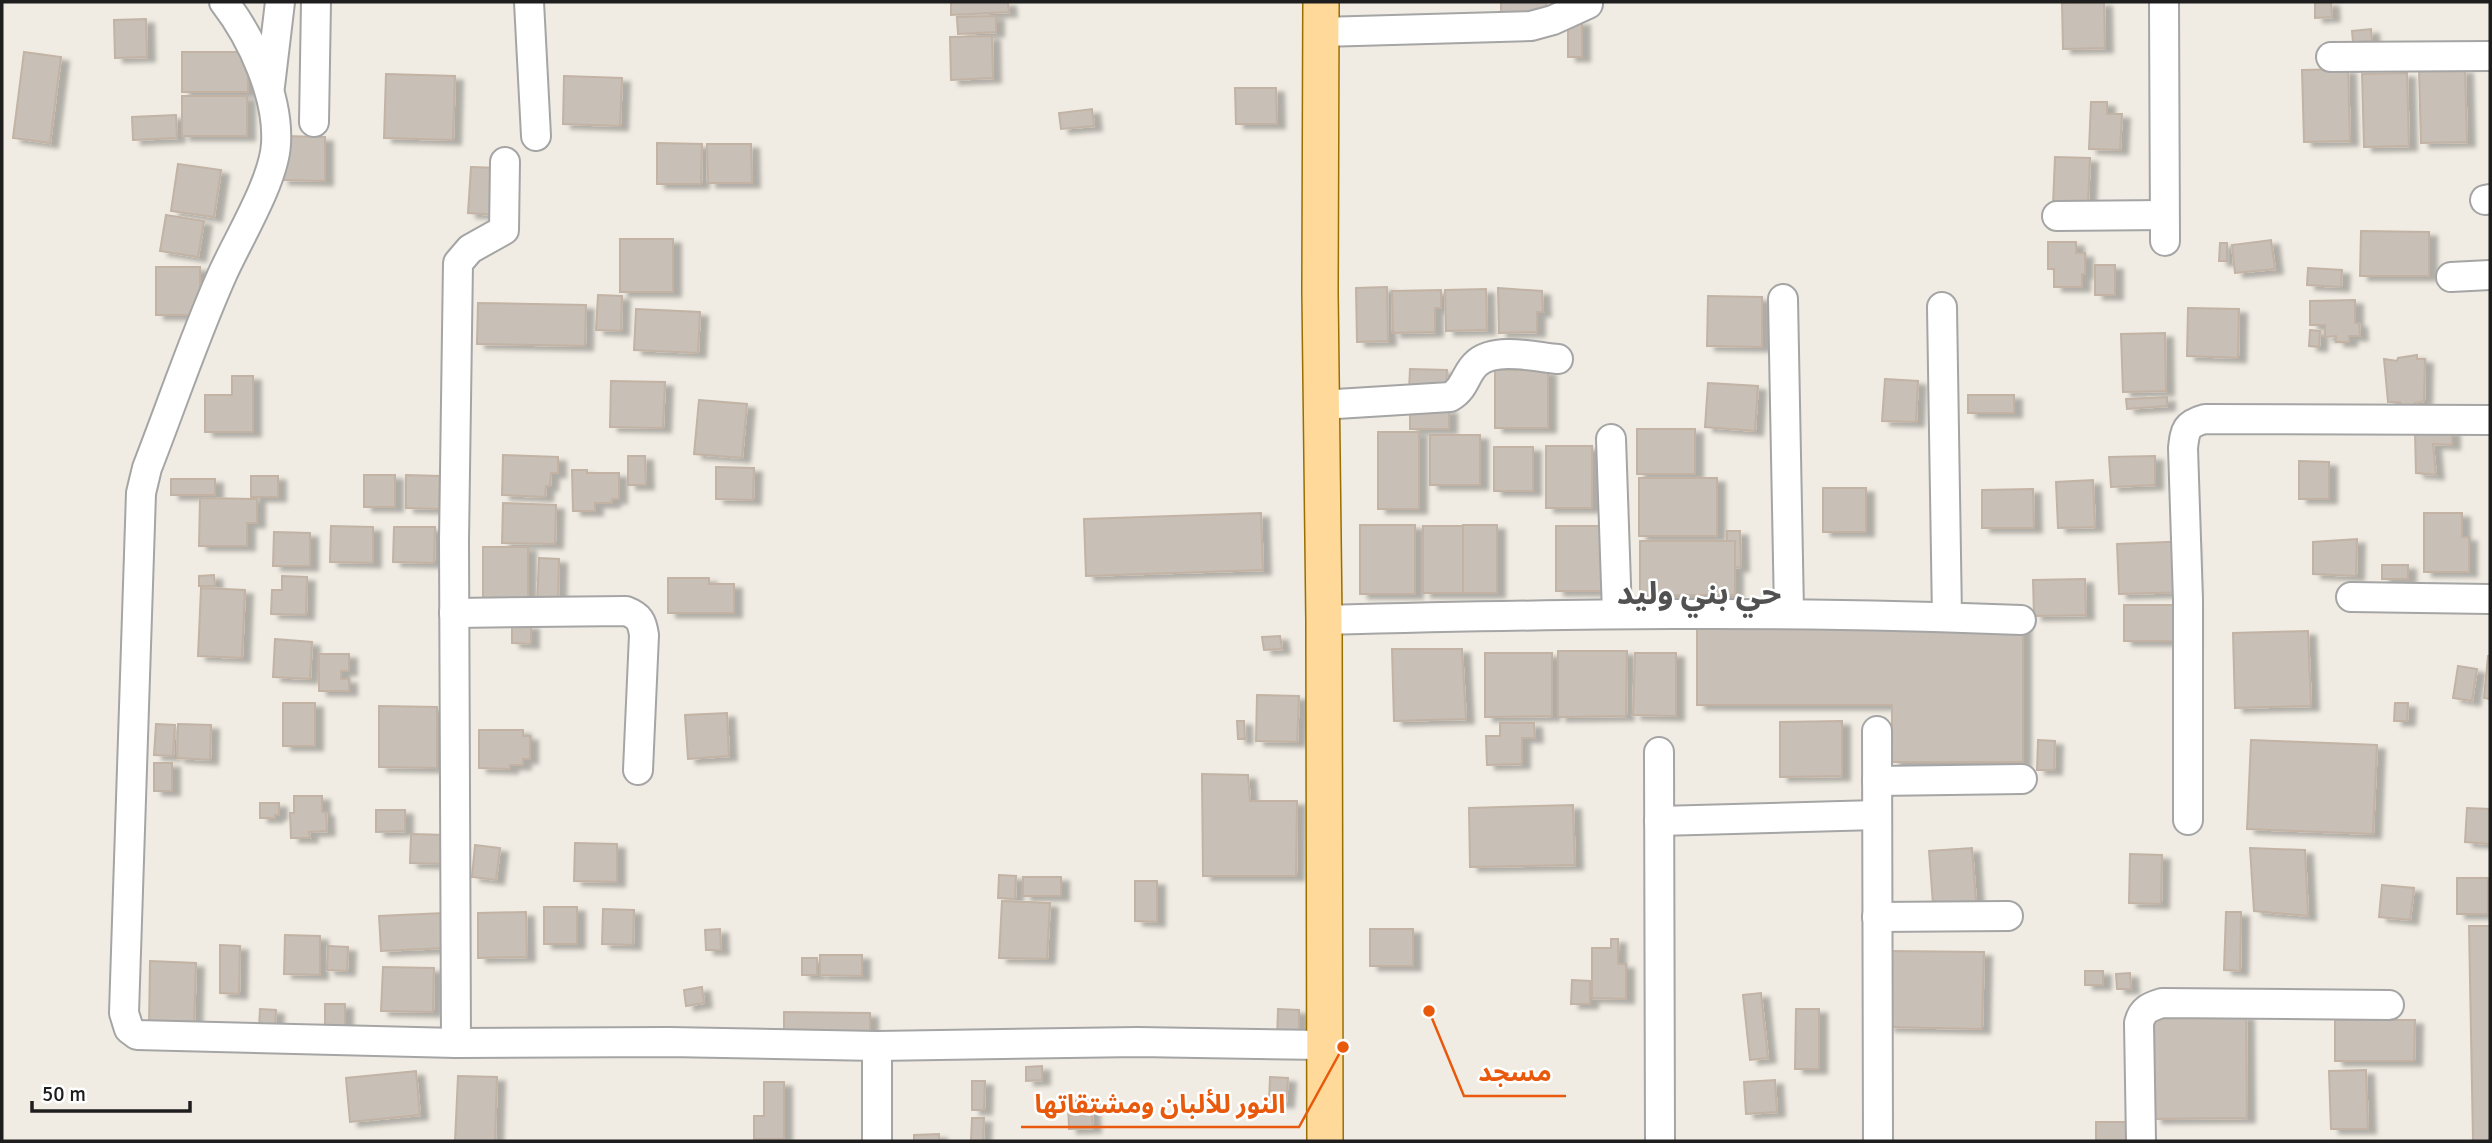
<svg xmlns="http://www.w3.org/2000/svg" width="2492" height="1143" font-family="Signika,'Noto Sans Arabic',sans-serif">
	<style>
		.building { fill: #c8bfb6; stroke: #c2b3a5; stroke-width: 2; filter: url(#shadow) }
		.lines { fill: none; stroke-linecap: round; stroke-linejoin: round }
		.minor-casing { stroke: #a5a5a5; stroke-width: 32 }
		.major-casing { stroke: #986f00; stroke-width: 38 }
		.minor { stroke: #fff; stroke-width: 28 }
		.major { stroke: #ffd999; stroke-width: 35 }
		.labels { text-anchor: middle; stroke-width: 5; stroke-linejoin: round; paint-order: stroke }
		.district-label { font-size: 32px; font-weight: bold; fill: #515151; stroke: #fff }
		.leader { fill: none; stroke: #e8590c; stroke-width: 2.5 }
		.callout-dot { fill: #e8590c; stroke: #fff; stroke-width: 2.5 }
		.callout-label { font-size: 26px; text-anchor: middle; font-weight: bold; fill: #e8590c; stroke: #fff; stroke-width: 5; stroke-linejoin: round; paint-order: stroke }
	</style>
	<defs>
		<filter id="shadow"><feDropShadow dx="8" dy="4.5" stdDeviation="2" flood-color="#0004"/></filter>
	</defs>
	<rect width="100%" height="100%" fill="#f0ece3"/>
	<g class="building">
		<polygon points="951,2 1008,2 1009,12 951,15"/>
		<polygon points="1501,2 1546,2 1547,12 1501,13"/>
		<polygon points="2104,2 2105,48 2063,49 2062,3"/>
		<polygon points="2315,2 2331,2 2332,17 2315,18"/>
		<polygon points="996,16 996,32 958,34 957,17"/>
		<polygon points="146,19 147,57 115,58 114,20"/>
		<rect x="1568" y="21" width="14" height="36"/>
		<polygon points="2371,29 2372,41 2353,42 2352,31"/>
		<polygon points="992,36 993,78 951,80 950,37"/>
		<polygon points="24,52 61,57 50,143 13,138"/>
		<rect x="182" y="52" width="66" height="40"/>
		<polygon points="2348,69 2350,141 2304,142 2302,70"/>
		<polygon points="2465,69 2467,142 2421,143 2419,70"/>
		<polygon points="2407,73 2409,146 2364,147 2362,74"/>
		<polygon points="386,74 455,76 453,140 384,138"/>
		<polygon points="564,76 622,78 620,126 563,124"/>
		<polygon points="1235,88 1276,88 1277,124 1236,124"/>
		<rect x="182" y="96" width="65" height="40"/>
		<polygon points="2091,102 2107,102 2107,114 2122,114 2120,150 2089,149"/>
		<polygon points="1092,109 1094,126 1061,129 1059,113"/>
		<polygon points="176,115 177,138 133,140 132,117"/>
		<polygon points="282,136 325,137 325,181 281,180"/>
		<polygon points="657,143 702,144 701,184 657,184"/>
		<polygon points="707,144 751,144 752,183 708,183"/>
		<polygon points="2055,157 2090,158 2088,205 2053,204"/>
		<polygon points="178,164 221,170 214,217 171,211"/>
		<polygon points="471,167 499,168 496,215 468,213"/>
		<polygon points="166,215 204,221 198,257 160,251"/>
		<polygon points="2361,231 2429,232 2429,276 2360,276"/>
		<rect x="620" y="239" width="53" height="53"/>
		<polygon points="2271,240 2275,269 2235,273 2232,245"/>
		<polygon points="2048,242 2076,242 2076,253 2085,253 2085,274 2082,274 2082,287 2054,287 2054,269 2048,269"/>
		<polygon points="2220,243 2227,243 2227,261 2219,261"/>
		<rect x="2095" y="265" width="20" height="30"/>
		<rect x="156" y="267" width="44" height="48"/>
		<polygon points="2308,268 2342,270 2341,287 2307,285"/>
		<polygon points="1387,287 1388,341 1357,342 1356,288"/>
		<polygon points="1498,288 1542,291 1543,312 1537,312 1537,332 1499,333"/>
		<polygon points="1486,289 1487,330 1446,331 1445,290"/>
		<polygon points="1441,290 1441,308 1435,308 1435,332 1393,333 1392,291"/>
		<polygon points="598,295 622,296 621,331 596,330"/>
		<polygon points="1708,296 1762,297 1762,347 1707,346"/>
		<polygon points="2355,300 2355,323 2359,323 2360,336 2349,336 2349,342 2336,342 2336,336 2325,337 2325,325 2310,325 2310,301"/>
		<polygon points="478,303 586,305 585,346 477,344"/>
		<polygon points="2188,308 2239,309 2238,358 2187,356"/>
		<polygon points="636,309 700,312 698,353 634,350"/>
		<polygon points="2310,330 2320,331 2319,347 2309,346"/>
		<polygon points="2165,333 2166,391 2123,392 2121,334"/>
		<polygon points="2417,355 2417,359 2425,359 2424,401 2415,403 2412,411 2402,407 2400,402 2388,402 2384,359 2397,361 2398,358"/>
		<polygon points="1410,369 1447,370 1446,391 1409,390"/>
		<rect x="1495" y="370" width="53" height="58"/>
		<polygon points="232,376 253,376 253,432 205,432 205,395 232,395"/>
		<polygon points="1885,379 1918,381 1916,422 1882,421"/>
		<polygon points="611,381 665,382 663,428 610,427"/>
		<polygon points="1708,383 1758,386 1755,431 1705,427"/>
		<rect x="1968" y="395" width="46" height="18"/>
		<polygon points="2167,397 2167,406 2127,409 2126,399"/>
		<polygon points="699,400 747,404 742,458 694,454"/>
		<rect x="1410" y="409" width="39" height="20"/>
		<rect x="1637" y="429" width="58" height="45"/>
		<polygon points="2452,430 2452,445 2433,444 2436,475 2416,473 2415,432"/>
		<rect x="1378" y="432" width="41" height="77"/>
		<rect x="1430" y="435" width="50" height="50"/>
		<rect x="1546" y="446" width="46" height="62"/>
		<rect x="1494" y="447" width="39" height="44"/>
		<polygon points="503,455 558,457 558,473 551,473 550,486 546,486 545,497 502,495"/>
		<polygon points="628,456 645,456 646,485 628,485"/>
		<polygon points="2155,456 2155,485 2111,487 2109,457"/>
		<polygon points="2299,461 2329,462 2329,499 2299,499"/>
		<polygon points="716,467 754,468 753,500 716,499"/>
		<polygon points="572,470 587,470 587,473 619,473 619,499 612,499 612,503 595,503 595,511 573,511"/>
		<rect x="364" y="475" width="31" height="32"/>
		<polygon points="406,475 440,476 439,509 406,508"/>
		<rect x="251" y="476" width="27" height="21"/>
		<rect x="1639" y="478" width="78" height="58"/>
		<rect x="171" y="479" width="44" height="16"/>
		<polygon points="2093,480 2095,527 2058,528 2056,482"/>
		<rect x="1823" y="488" width="43" height="44"/>
		<polygon points="2033,489 2034,528 1982,528 1982,490"/>
		<polygon points="200,498 257,499 257,523 247,523 247,546 199,546"/>
		<polygon points="503,503 556,505 555,544 502,543"/>
		<polygon points="1261,513 1263,570 1086,576 1084,519"/>
		<polygon points="2424,513 2462,513 2462,537 2469,537 2469,572 2424,572"/>
		<rect x="1360" y="525" width="55" height="69"/>
		<rect x="1463" y="525" width="34" height="68"/>
		<polygon points="331,526 373,527 373,563 330,562"/>
		<rect x="1423" y="526" width="40" height="67"/>
		<rect x="1556" y="526" width="49" height="65"/>
		<polygon points="394,527 435,527 434,563 393,562"/>
		<polygon points="1727,531 1740,531 1741,567 1706,568 1706,547 1727,547"/>
		<polygon points="274,532 310,533 310,566 273,566"/>
		<polygon points="2357,539 2356,576 2313,574 2313,542"/>
		<rect x="1640" y="541" width="95" height="54"/>
		<polygon points="2191,541 2192,592 2119,594 2117,544"/>
		<polygon points="483,547 528,547 528,599 483,598"/>
		<polygon points="539,558 559,559 558,604 537,604"/>
		<rect x="2382" y="565" width="26" height="14"/>
		<polygon points="214,575 215,586 199,586 199,576"/>
		<polygon points="282,576 307,577 306,615 271,614 272,590 282,590"/>
		<polygon points="668,578 709,578 709,584 734,584 734,613 668,613"/>
		<polygon points="2085,579 2086,615 2034,616 2033,580"/>
		<polygon points="201,588 245,590 242,658 198,656"/>
		<rect x="2124" y="605" width="68" height="36"/>
		<polygon points="1697,608 2023,608 2023,762 1892,762 1892,705 1697,705"/>
		<polygon points="512,625 531,625 531,644 512,643"/>
		<polygon points="2308,631 2311,706 2235,708 2233,633"/>
		<polygon points="1280,636 1282,649 1264,650 1262,637"/>
		<polygon points="275,639 312,642 310,679 273,677"/>
		<polygon points="1392,649 1462,649 1466,719 1394,721"/>
		<polygon points="1558,651 1627,651 1626,716 1558,717"/>
		<polygon points="1485,653 1552,653 1552,716 1485,717"/>
		<polygon points="1635,653 1676,653 1676,716 1633,715"/>
		<polygon points="319,654 349,654 349,671 341,671 341,679 349,679 349,691 319,691"/>
		<polygon points="2488,656 2490,656 2490,699 2484,698"/>
		<polygon points="2458,666 2477,669 2472,701 2453,698"/>
		<polygon points="1257,695 1299,696 1297,742 1256,741"/>
		<rect x="283" y="703" width="32" height="43"/>
		<polygon points="2395,703 2408,703 2407,721 2394,721"/>
		<polygon points="379,706 437,707 437,768 379,767"/>
		<polygon points="727,713 729,756 688,759 685,715"/>
		<polygon points="1237,721 1244,721 1245,739 1238,739"/>
		<polygon points="1842,721 1842,776 1780,777 1780,722"/>
		<polygon points="1500,723 1534,723 1535,738 1522,738 1522,764 1487,765 1486,736 1500,736"/>
		<polygon points="156,724 175,725 173,756 154,755"/>
		<polygon points="178,724 211,725 210,760 177,758"/>
		<polygon points="479,730 523,730 523,736 530,736 530,759 523,759 523,765 510,765 510,769 479,768"/>
		<polygon points="2038,740 2055,741 2054,770 2037,770"/>
		<polygon points="2251,740 2377,745 2373,834 2247,829"/>
		<rect x="154" y="763" width="18" height="28"/>
		<polygon points="1202,774 1248,775 1250,801 1297,801 1296,876 1203,876"/>
		<polygon points="294,796 322,796 322,812 326,812 327,831 309,832 310,838 291,838 290,813 294,813"/>
		<polygon points="260,803 279,803 279,815 275,815 275,818 260,818"/>
		<polygon points="1573,805 1575,865 1470,867 1469,808"/>
		<polygon points="2467,808 2490,809 2490,844 2465,842"/>
		<polygon points="376,810 405,810 405,831 376,832"/>
		<polygon points="411,834 446,835 446,864 410,863"/>
		<polygon points="575,843 617,844 617,882 574,881"/>
		<polygon points="475,845 500,848 496,880 472,877"/>
		<polygon points="1972,848 1976,901 1933,904 1929,851"/>
		<polygon points="2250,848 2305,850 2308,916 2254,911"/>
		<polygon points="2130,854 2162,855 2161,904 2129,903"/>
		<polygon points="999,875 1016,876 1015,899 998,898"/>
		<rect x="1023" y="877" width="38" height="19"/>
		<rect x="2457" y="878" width="31" height="36"/>
		<polygon points="1135,881 1157,881 1157,922 1135,921"/>
		<polygon points="2382,885 2414,888 2410,920 2379,917"/>
		<polygon points="1002,901 1050,903 1047,959 999,958"/>
		<rect x="544" y="907" width="33" height="37"/>
		<polygon points="603,909 634,910 633,945 602,944"/>
		<polygon points="526,912 527,957 478,958 478,913"/>
		<polygon points="2226,912 2241,912 2240,971 2224,970"/>
		<polygon points="444,913 446,948 381,951 379,916"/>
		<polygon points="2469,926 2490,926 2490,1141 2473,1141"/>
		<polygon points="720,929 721,950 706,950 705,930"/>
		<rect x="1370" y="929" width="43" height="37"/>
		<polygon points="285,935 320,936 320,975 284,974"/>
		<polygon points="1611,939 1618,939 1618,964 1626,964 1626,999 1592,998 1592,948 1611,948"/>
		<polygon points="220,945 240,946 239,994 220,993"/>
		<polygon points="328,946 348,947 347,971 327,970"/>
		<polygon points="1888,951 1984,952 1982,1029 1887,1027"/>
		<polygon points="820,955 862,955 862,976 820,975"/>
		<rect x="802" y="958" width="15" height="17"/>
		<polygon points="150,961 196,963 194,1028 149,1027"/>
		<polygon points="383,967 434,968 433,1012 381,1011"/>
		<rect x="2085" y="971" width="18" height="14"/>
		<polygon points="2130,973 2131,989 2117,989 2116,974"/>
		<polygon points="1572,980 1590,981 1590,1004 1571,1004"/>
		<polygon points="702,987 704,1003 686,1006 684,990"/>
		<polygon points="1761,993 1768,1058 1750,1060 1743,995"/>
		<rect x="325" y="1004" width="20" height="26"/>
		<polygon points="260,1009 276,1010 275,1028 259,1028"/>
		<polygon points="1278,1009 1299,1010 1299,1040 1277,1040"/>
		<polygon points="1796,1009 1819,1009 1819,1069 1795,1069"/>
		<polygon points="784,1012 870,1013 870,1038 784,1037"/>
		<polygon points="2153,1015 2246,1015 2247,1118 2154,1119"/>
		<polygon points="2335,1020 2415,1020 2414,1061 2335,1061"/>
		<polygon points="1042,1066 1042,1080 1026,1081 1026,1067"/>
		<polygon points="2366,1070 2368,1129 2331,1129 2329,1071"/>
		<polygon points="416,1071 420,1115 350,1122 346,1078"/>
		<polygon points="458,1076 497,1077 495,1141 455,1141"/>
		<polygon points="1270,1077 1288,1078 1286,1103 1269,1102"/>
		<polygon points="1775,1080 1777,1112 1746,1114 1744,1082"/>
		<polygon points="972,1081 985,1081 984,1110 972,1110"/>
		<polygon points="764,1082 784,1082 784,1139 754,1139 754,1116 764,1116"/>
		<polygon points="1091,1100 1093,1128 1069,1129 1068,1101"/>
		<polygon points="972,1118 984,1118 983,1141 971,1141"/>
		<polygon points="2096,1122 2128,1122 2127,1141 2096,1141"/>
		<polygon points="939,1134 939,1141 914,1141 914,1135"/>
	</g>
	<g class="lines">
		<defs>
			<g id="minor">
				<path d="M224,2c28,36 55,95 52,142 -2,37 -38,95 -54,131 -28,63 -50,129 -75,193l-6,25 -17,520 5,16 8,6 319,8 213,-1 208,4 261,-4 185,3"/>
				<polyline points="529,2 536,136"/>
				<polyline points="2164,2 2165,241"/>
				<polyline points="1321,32 1531,26 1553,20 1588,4"/>
				<polyline points="2331,57 2490,56"/>
				<polyline points="270,86 280,2"/>
				<polyline points="314,122 316,2"/>
				<polyline points="2485,200 2490,199"/>
				<polyline points="2057,216 2164,215"/>
				<polyline points="2451,277 2490,275"/>
				<polyline points="1783,299 1789,612"/>
				<polyline points="1942,307 1947,617"/>
				<path d="M1320,405l130,-8c16,-9 15,-24 27,-34 19,-16 58,-6 81,-4"/>
				<polyline points="1611,439 1617,613"/>
				<polyline points="2351,597 2490,599"/>
				<path d="M454,613l172,-2c13,5 16,10 18,24l-6,135"/>
				<path d="M1324,620c232,-6 464,-10 697,0"/>
				<polyline points="1877,731 1878,1141"/>
				<polyline points="1659,752 1660,1141"/>
				<polyline points="1877,781 2022,779"/>
				<path d="M2188,820v-220l-5,-152c2,-18 3,-24 22,-29l285,1"/>
				<polyline points="1659,821 1877,815"/>
				<polyline points="1877,917 2008,916"/>
				<polyline points="456,1043 454,541 458,263 470,249 504,230 505,162"/>
				<polyline points="877,1046 877,1141"/>
				<path d="M2141,1141l-2,-118c3,-13 10,-16 23,-20l227,2"/>
			</g>
			<polyline id="major" points="1321,2 1320,292 1324,620 1325,1141"/>
		</defs>
		<use href="#minor" class="minor-casing"/>
		<use href="#major" class="major-casing"/>
		<use href="#minor" class="minor"/>
		<use href="#major" class="major"/>
	</g>
	<g class="labels">
		<g class="district-label">
			<text x="1699" y="604">حي بني وليد</text>
		</g>
	</g>
	<path class="leader" d="M1429 1011L1464 1096H1566M1343 1047L1299 1127H1021"/>
	<g class="callout-dot">
		<circle cx="1429" cy="1011" r="7"/>
		<circle cx="1343" cy="1047" r="7"/>
	</g>
	<g class="callout-label">
		<text x="1515" y="1081">مسجد</text>
		<text x="1160" y="1113">النور للألبان ومشتقاتها</text>
	</g>
	<rect width="2492" height="1143" fill="none" stroke="#1e1e1e" stroke-width="7"/>
	<path d="M32 1101v10h158v-10" fill="none" stroke="#1e1e1e" stroke-width="3.5"/>
	<text x="42" y="1101" font-size="21" fill="#1e1e1e" stroke="#ffffff" stroke-width="5" paint-order="stroke">50 m</text>
</svg>
